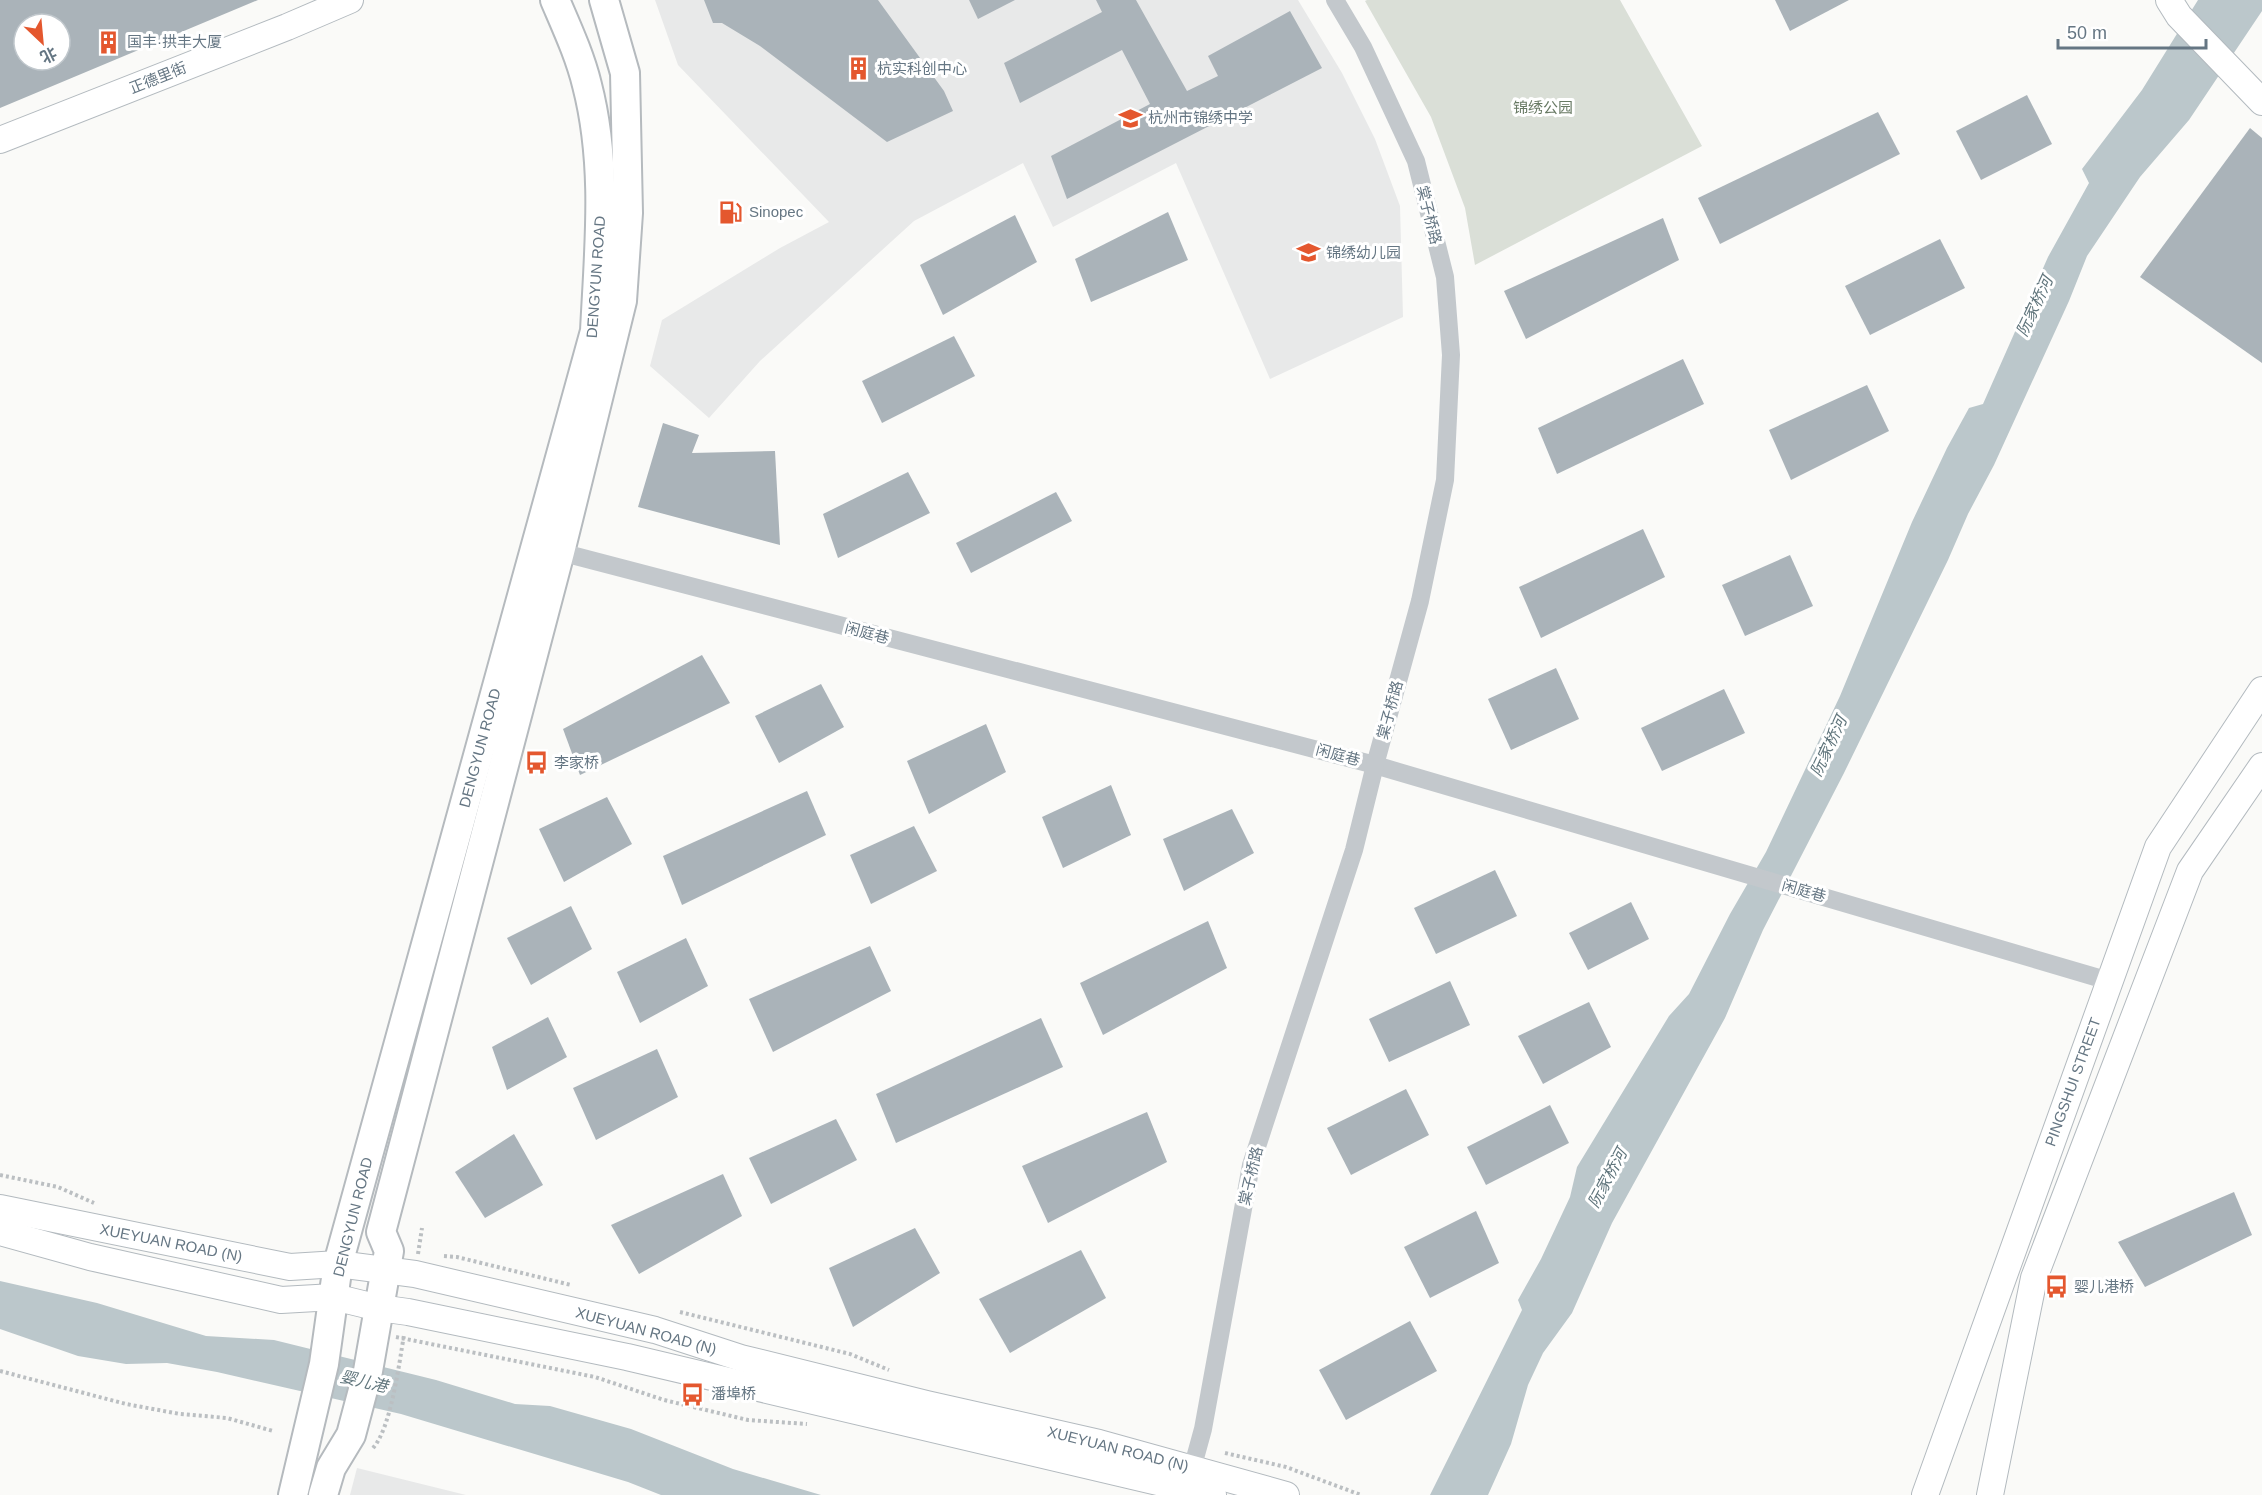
<svg xmlns="http://www.w3.org/2000/svg" width="2262" height="1495" font-family="Arial,'Noto Sans SC',sans-serif">
	<style>
		.built { fill: #e8e9e9 }
		.green { fill: #dadfd7 }
		.water { fill: #bbc7cb }
		.building { fill: #aab3b9; fill-rule: evenodd }
		.lines { fill: none; stroke-linecap: round; stroke-linejoin: round }
		.secondary-casing { stroke: #b3babf; stroke-width: 28 }
		.primary-casing { stroke: #b5babe; stroke-width: 32 }
		.path { stroke: #bbbfc2; stroke-width: 4; stroke-dasharray: 3 3; stroke-linecap: butt }
		.street { stroke: #c3c8cc; stroke-width: 18 }
		.secondary { stroke: #fff; stroke-width: 26 }
		.primary { stroke: #fff; stroke-width: 28 }
		.labels { text-anchor: middle; stroke-width: 6; stroke-linejoin: round; paint-order: stroke }
		.poi-label { font-size: 15px; fill: #657683; stroke: #fff; text-anchor: start }
		.street-label { font-size: 15px; fill: #657683; stroke: #fff }
		.park-label { font-size: 15px; fill: #687a64; stroke: #fff }
		.water-label { font-size: 16px; font-style: italic; fill: #60757c; stroke: #fff }
	</style>
	<rect width="100%" height="100%" fill="#fafaf8"/>
	<g class="built">
		<polygon points="655,0 1298,0 1342,73 1375,139 1400,206 1403,317 1270,379 1176,163 1053,227 1023,163 914,221 760,361 709,418 650,366 662,320 780,248 829,222 678,65"/>
		<polygon points="357,1468 466,1495 350,1495"/>
	</g>
	<polygon class="green" points="1367,0 1620,0 1702,146 1475,265 1465,208 1431,117 1365,1"/>
	<g class="water">
		<polygon points="2198,0 2262,0 2262,11 2189,120 2140,177 2087,256 2069,301 1994,465 1968,514 1948,560 1844,773 1763,930 1725,1018 1612,1223 1572,1313 1543,1353 1528,1385 1511,1444 1488,1495 1430,1495 1522,1310 1518,1300 1541,1259 1570,1197 1577,1167 1669,1016 1689,994 1730,914 1766,852 1840,696 1912,522 1947,448 1969,408 1983,404 2048,257 2089,183 2082,169 2142,90"/>
		<polygon points="0,1281 97,1303 206,1336 274,1340 436,1380 515,1404 550,1406 631,1429 733,1469 821,1495 661,1495 628,1482 401,1414 217,1372 167,1363 126,1364 78,1356 0,1329"/>
	</g>
	<g class="building">
		<path d="M0,0h258l-258,108zM24,24h36v36h-36z"/>
		<polygon points="704,0 878,0 944,91 953,111 887,142 760,46 722,23 713,23"/>
		<polygon points="969,0 1015,0 978,19"/>
		<polygon points="1096,0 1136,0 1187,91 1218,76 1208,56 1290,11 1322,68 1067,199 1051,156 1150,104 1122,50 1020,103 1004,63 1102,12"/>
		<polygon points="1775,0 1849,0 1790,31"/>
		<polygon points="2027,95 2052,144 1981,180 1956,131"/>
		<polygon points="1878,112 1900,154 1720,244 1698,198"/>
		<polygon points="2250,128 2262,138 2262,363 2140,277"/>
		<polygon points="1168,212 1188,260 1091,302 1075,259"/>
		<polygon points="1015,215 1037,262 943,315 920,265"/>
		<polygon points="1663,218 1679,260 1526,339 1504,291"/>
		<polygon points="1940,239 1965,288 1870,335 1845,286"/>
		<polygon points="954,336 975,376 882,423 862,381"/>
		<polygon points="1683,359 1704,404 1557,474 1538,428"/>
		<polygon points="1867,385 1889,431 1791,480 1769,430"/>
		<polygon points="663,423 699,435 692,453 775,451 780,545 638,507"/>
		<polygon points="908,472 930,513 838,558 823,514"/>
		<polygon points="1056,492 1072,521 971,573 956,543"/>
		<polygon points="1643,529 1665,577 1541,638 1519,587"/>
		<polygon points="1790,555 1813,606 1745,636 1722,585"/>
		<polygon points="702,655 730,703 580,775 563,729"/>
		<polygon points="1556,668 1579,719 1511,750 1488,699"/>
		<polygon points="821,684 844,727 779,763 755,716"/>
		<polygon points="1724,689 1745,733 1662,771 1641,728"/>
		<polygon points="986,724 1006,772 929,814 907,761"/>
		<polygon points="1111,785 1131,835 1063,868 1042,817"/>
		<polygon points="807,791 826,835 682,905 663,856"/>
		<polygon points="607,797 632,844 564,882 539,829"/>
		<polygon points="1232,809 1254,853 1184,891 1163,839"/>
		<polygon points="914,826 937,871 871,904 850,855"/>
		<polygon points="1495,870 1517,916 1436,954 1414,908"/>
		<polygon points="1631,902 1649,939 1588,970 1569,933"/>
		<polygon points="571,906 592,949 531,985 507,938"/>
		<polygon points="1208,921 1227,968 1103,1035 1080,983"/>
		<polygon points="686,938 708,986 640,1023 617,972"/>
		<polygon points="870,946 891,991 773,1052 749,999"/>
		<polygon points="1450,981 1470,1025 1389,1062 1369,1019"/>
		<polygon points="1589,1002 1611,1047 1543,1084 1518,1036"/>
		<polygon points="548,1017 567,1057 507,1090 492,1047"/>
		<polygon points="1041,1018 1063,1067 896,1143 876,1094"/>
		<polygon points="657,1049 678,1097 596,1140 573,1088"/>
		<polygon points="1406,1089 1429,1135 1351,1175 1327,1128"/>
		<polygon points="1550,1105 1569,1143 1486,1185 1467,1147"/>
		<polygon points="1147,1112 1167,1162 1048,1223 1022,1166"/>
		<polygon points="836,1119 857,1160 771,1204 749,1158"/>
		<polygon points="514,1134 543,1185 485,1218 455,1172"/>
		<polygon points="723,1174 742,1216 639,1274 611,1225"/>
		<polygon points="2234,1192 2252,1235 2145,1287 2118,1242"/>
		<polygon points="1476,1211 1499,1263 1430,1298 1404,1247"/>
		<polygon points="915,1228 940,1273 853,1327 829,1268"/>
		<polygon points="1081,1250 1106,1298 1010,1353 979,1299"/>
		<polygon points="1410,1321 1437,1371 1346,1420 1319,1370"/>
	</g>
	<g class="lines">
		<defs>
			<g id="secondary">
				<polyline points="2169,0 2179,16 2262,102"/>
				<polyline points="0,140 287,27 350,0"/>
				<polyline points="0,1208 290,1267 338,1264 415,1274 655,1330 741,1358 927,1404 1099,1443 1286,1495"/>
				<polyline points="0,1232 90,1257 281,1300 334,1297 379,1308 408,1312 627,1357 1213,1495"/>
				<polyline points="1925,1495 2158,847 2262,690"/>
				<polyline points="1990,1495 2034,1278 2190,871 2262,766"/>
			</g>
			<g id="primary">
				<path d="M293,1495l31,-131 14,-100 257,-933c4,-82 13,-165 -8,-246 -7,-29 -20,-57 -32,-85"/>
				<polyline points="323,1495 331,1468 351,1435 368,1371 389,1251 381,1232 560,552 622,301 628,213 625,73 604,0"/>
			</g>
		</defs>
		<use href="#secondary" class="secondary-casing"/>
		<use href="#primary" class="primary-casing"/>
		<g class="path">
			<polyline points="0,1175 58,1187 94,1203"/>
			<polyline points="418,1254 422,1228"/>
			<polyline points="444,1256 457,1257 571,1285"/>
			<polyline points="680,1312 850,1354 889,1370"/>
			<polyline points="396,1337 595,1377 664,1400 748,1420 807,1424"/>
			<polyline points="0,1371 126,1404 180,1414 227,1418 273,1431"/>
			<path d="M373,1448c18,-20 26,-84 31,-113"/>
			<polyline points="1225,1453 1286,1467 1361,1495"/>
		</g>
		<g class="street">
			<polyline points="560,552 1375,765 2109,981"/>
			<polyline points="1189,1480 1203,1429 1251,1165 1354,850 1375,765 1420,601 1445,480 1451,355 1445,277 1416,161 1363,47 1335,0"/>
		</g>
		<use href="#secondary" class="secondary"/>
		<use href="#primary" class="primary"/>
	</g>
	<defs>
		<symbol id="building-bare" viewBox="-9 -9 18 18"><path d="M-4-6H4V6H1V3H-1V6H-4ZM-2.5-4.3h1.7v1.8h-1.7ZM.8-4.3h1.7v1.8H.8ZM-2.5-1h1.7V.8h-1.7ZM.8-1h1.7V.8H.8Z" fill="#e4572e" stroke="#fff" stroke-width="2.5" paint-order="stroke"/></symbol>
		<symbol id="school-bare" viewBox="-9 -9 18 18"><path d="M0-5L7-2L0 1L-7-2ZM-4 1L0 2.5L4 1V4Q0 6-4 4Z" fill="#e4572e" stroke="#fff" stroke-width="2.5" paint-order="stroke"/></symbol>
		<symbol id="fuel-bare" viewBox="-9 -9 18 18"><path d="M-5.5-6h7V0h2V4h1.3V-2.5L3-4.5l.8-.8L6-3V5H2.5V1h-1V6h-7ZM-4.2-4.7v3.2H.2V-4.7Z" fill="#e4572e" stroke="#fff" stroke-width="2.5" paint-order="stroke"/></symbol>
		<symbol id="bus-bare" viewBox="-9 -9 18 18"><path d="M-5-6H5V4H4V6H2V4H-2V6H-4V4H-5ZM-3.5-4V0h7V-4ZM-3.5 1.2v1.5H-2V1.2ZM2 1.2v1.5H3.5V1.2Z" fill="#e4572e" stroke="#fff" stroke-width="2.5" paint-order="stroke"/></symbol>
	</defs>
	<g fill-rule="evenodd">
		<use href="#building-bare" x="92" y="26" width="33" height="33"/>
		<use href="#building-bare" x="842" y="52" width="33" height="33"/>
		<use href="#school-bare" x="1114" y="102" width="33" height="33"/>
		<use href="#fuel-bare" x="714" y="196" width="33" height="33"/>
		<use href="#school-bare" x="1292" y="236" width="33" height="33"/>
		<use href="#bus-bare" x="520" y="746" width="33" height="33"/>
		<use href="#bus-bare" x="2040" y="1270" width="33" height="33"/>
		<use href="#bus-bare" x="676" y="1378" width="33" height="33"/>
	</g>
	<g class="labels">
		<g class="poi-label">
			<text x="127" y="47">国丰·拱丰大厦</text>
			<text x="877" y="74">杭实科创中心</text>
			<text x="1148" y="123">杭州市锦绣中学</text>
			<text x="749" y="217">Sinopec</text>
			<text x="1326" y="258">锦绣幼儿园</text>
			<text x="554" y="768">李家桥</text>
			<text x="2074" y="1292">婴儿港桥</text>
			<text x="711" y="1399">潘埠桥</text>
		</g>
		<g class="street-label">
			<text transform="translate(158 78) rotate(-22)" y="5">正德里街</text>
			<text transform="translate(1429 215) rotate(76)" y="5">棠子桥路</text>
			<text transform="translate(596 277) rotate(-86)" y="5">DENGYUN ROAD</text>
			<text transform="translate(867 633) rotate(15)" y="5">闲庭巷</text>
			<text transform="translate(1390 710) rotate(-75)" y="5">棠子桥路</text>
			<text transform="translate(480 748) rotate(-75)" y="5">DENGYUN ROAD</text>
			<text transform="translate(1338 755) rotate(15)" y="5">闲庭巷</text>
			<text transform="translate(1804 891) rotate(16)" y="5">闲庭巷</text>
			<text transform="translate(2073 1082) rotate(-70)" y="5">PINGSHUI STREET</text>
			<text transform="translate(1251 1176) rotate(-77)" y="5">棠子桥路</text>
			<text transform="translate(353 1217) rotate(-76)" y="5">DENGYUN ROAD</text>
			<text transform="translate(171 1243) rotate(11)" y="5">XUEYUAN ROAD (N)</text>
			<text transform="translate(646 1331) rotate(15)" y="5">XUEYUAN ROAD (N)</text>
			<text transform="translate(1118 1449) rotate(14)" y="5">XUEYUAN ROAD (N)</text>
		</g>
		<g class="park-label">
			<text x="1543" y="113">锦绣公园</text>
		</g>
		<g class="water-label">
			<text transform="translate(2034 306) rotate(-65)" y="6">阮家桥河</text>
			<text transform="translate(1828 746) rotate(-65)" y="6">阮家桥河</text>
			<text transform="translate(1607 1178) rotate(-62)" y="6">阮家桥河</text>
			<text transform="translate(364 1381) rotate(13)" y="6">婴儿港</text>
		</g>
	</g>
	<g transform="translate(42 42) rotate(154)"><circle r="28" fill="#ffffff" stroke="#c1c8cd" stroke-width="1.5"/>
	<path d="M0-4.5L10 22L0 15L-10 22Z" fill="#e4572e"/>
	<text y="-9" font-size="16" font-weight="bold" text-anchor="middle" fill="#657683">北</text>
	</g>
	<path d="M2058 39v9h148v-9" fill="none" stroke="#657683" stroke-width="3"/>
	<text x="2067" y="39" font-size="18" fill="#657683" stroke="#ffffff" stroke-width="4.5" paint-order="stroke">50 m</text>
</svg>
